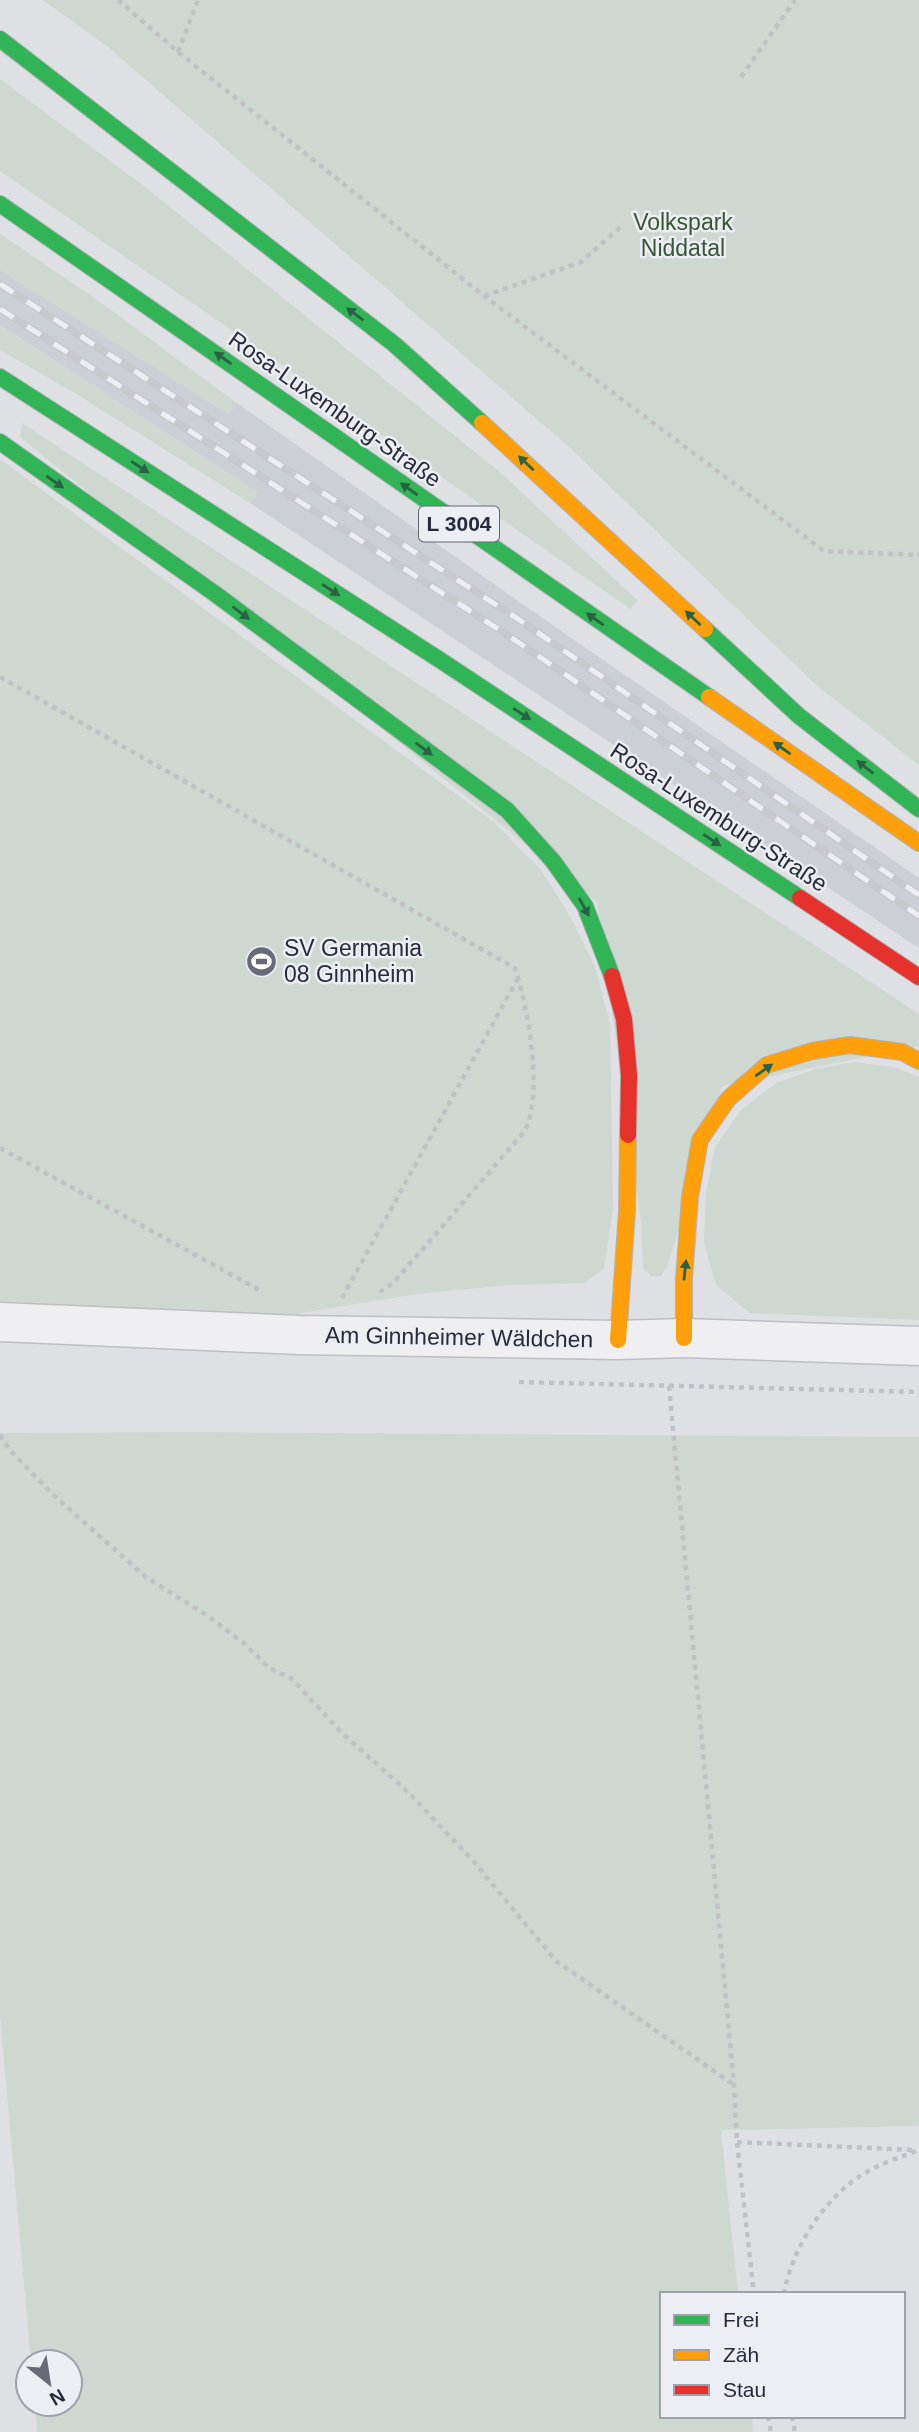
<svg xmlns="http://www.w3.org/2000/svg" width="919" height="2432" font-family="Helvetica,sans-serif">
	<style>
		.built { fill: #cdcfd7 }
		.green { fill: #ced7d0 }
		.lines { fill: none; stroke-linecap: round; stroke-linejoin: round }
		.street-casing { stroke: #bdbec2; stroke-width: 41 }
		.fast-casing { stroke: #b1b3b9; stroke-width: 18 }
		.slow-casing { stroke: #b1b3b9; stroke-width: 18 }
		.jam-casing { stroke: #b1b3b9; stroke-width: 18 }
		.path { stroke: #c0c1c6; stroke-width: 4.5; stroke-dasharray: 5 5; stroke-linecap: butt }
		.street { stroke: #efeff1; stroke-width: 38 }
		.fast { stroke: #30b455; stroke-width: 16 }
		.slow { stroke: #ff9f0a; stroke-width: 16 }
		.jam { stroke: #e5322d; stroke-width: 16 }
		.rail-casing { stroke: #c8c9cc; stroke-width: 8 }
		.rail { stroke: #eceef4; stroke-width: 5; stroke-dasharray: 16; stroke-linecap: butt }
		.oneway { fill: #2b6246 }
		.labels { text-anchor: middle; stroke-width: 5; stroke-linejoin: round; paint-order: stroke }
		.shield { fill: #eceef4; stroke: #636673; stroke-width: 2 }
		.shield-label { font-size: 21px; font-weight: bold; fill: #282b3c }
		.park-label { font-size: 23px; fill: #365736; stroke: #eceef4 }
		.street-label { font-size: 23px; fill: #282b3c; stroke: #eceef4 }
		.poi-label { font-size: 23px; fill: #282b3c; stroke: #eceef4; text-anchor: start }
	</style>
	<rect width="100%" height="100%" fill="#dfe0e4"/>
	<polygon class="built" points="0,270 229,414 237,403 528,608 919,878 919,948 250,503 257,492 0,325"/>
	<g class="green">
		<polygon points="43,0 919,0 919,765 815,684 569,447 108,47"/>
		<polygon points="0,79 145,187 501,473 638,601 630,609 246,340 0,171"/>
		<polygon points="0,234 93,297 237,403 229,415 0,270"/>
		<polygon points="0,325 258,492 250,503 73,392 0,350"/>
		<polygon points="22,423 919,1014 919,1046 722,1086 667,1267 661,1276 651,1276 643,1268 641,1221 597,902 20,437"/>
		<polygon points="0,459 494,822 542,871 571,918 595,967 610,1023 613,1209 604,1269 584,1283 509,1285 417,1294 283,1316 0,1307"/>
		<polygon points="854,1062 894,1067 919,1077 919,1320 750,1313 716,1285 704,1242 706,1193 715,1147 740,1111 776,1083 815,1069"/>
		<polygon points="194,1432 919,1437 919,2126 721,2130 738,2294 662,2294 662,2416 752,2416 753,2432 37,2432 35,2404 70,2404 70,2362 31,2362 0,2016 0,1433"/>
	</g>
	<g class="lines">
		<defs>
			<polyline id="street" points="0,1322 299,1335 618,1340 684,1338 919,1346"/>
			<g id="fast">
				<polyline points="0,39 394,344 482,423"/>
				<polyline points="0,204 709,697"/>
				<polyline points="0,377 440,660 800,898"/>
				<polyline points="0,442 214,593 507,810 553,861 585,906 612,976"/>
				<polyline points="705,629 799,716 919,809"/>
			</g>
			<g id="slow">
				<polyline points="482,423 705,629"/>
				<polyline points="709,697 919,843"/>
				<polyline points="684,1338 684,1279 690,1197 700,1140 728,1099 767,1065 812,1051 850,1045 902,1052 919,1061"/>
				<polyline points="618,1340 627,1211 628,1135"/>
			</g>
			<g id="jam">
				<polyline points="800,898 919,977"/>
				<polyline points="612,976 624,1019 629,1075 628,1135"/>
			</g>
		</defs>
		<use href="#street" class="street-casing"/>
		<use href="#fast" class="fast-casing"/>
		<use href="#slow" class="slow-casing"/>
		<use href="#jam" class="jam-casing"/>
		<g class="path">
			<polyline points="118,0 178,52 484,296 824,551 919,555"/>
			<polyline points="178,52 198,0"/>
			<polyline points="741,77 795,0"/>
			<polyline points="484,296 581,262 624,224"/>
			<path d="M0,677l515,291c13,39 29,128 9,164l-129,149 -15,11"/>
			<polyline points="0,1148 263,1292"/>
			<polyline points="342,1298 518,978"/>
			<polyline points="519,1382 919,1392"/>
			<polyline points="669,1386 734,2085 737,2142 754,2294"/>
			<polyline points="0,1435 9,1449 51,1493 147,1578 205,1614 245,1644 269,1668 291,1678 342,1733 411,1795 474,1862 556,1961 734,2085"/>
			<polyline points="737,2142 914,2150"/>
			<path d="M784,2294c7,-42 35,-87 69,-113 18,-14 42,-22 63,-30"/>
			<polyline points="768,2416 771,2432"/>
			<polyline points="792,2416 795,2432"/>
		</g>
		<use href="#street" class="street"/>
		<use href="#fast" class="fast"/>
		<use href="#slow" class="slow"/>
		<use href="#jam" class="jam"/>
		<defs>
			<g id="rail">
				<polyline points="0,284 518,619 919,895"/>
				<polyline points="0,309 509,636 919,916"/>
			</g>
		</defs>
		<use href="#rail" class="rail-casing"/>
		<use href="#rail" class="rail"/>
	</g>
	<defs><path id="oneway-solid" d="M-6-.8H1V-3.2L6.5 0L1 3.2V.8H-6Z" transform="scale(1.75)"/></defs>
	<g class="oneway">
		<use href="#oneway-solid" transform="translate(355 314) rotate(-143)"/>
		<use href="#oneway-solid" transform="translate(223 358) rotate(-145)"/>
		<use href="#oneway-solid" transform="translate(526 463) rotate(-137)"/>
		<use href="#oneway-solid" transform="translate(140 467) rotate(33)"/>
		<use href="#oneway-solid" transform="translate(55 482) rotate(35)"/>
		<use href="#oneway-solid" transform="translate(409 489) rotate(-145)"/>
		<use href="#oneway-solid" transform="translate(331 590) rotate(33)"/>
		<use href="#oneway-solid" transform="translate(241 613) rotate(37)"/>
		<use href="#oneway-solid" transform="translate(693 618) rotate(-137)"/>
		<use href="#oneway-solid" transform="translate(595 619) rotate(-145)"/>
		<use href="#oneway-solid" transform="translate(522 714) rotate(33)"/>
		<use href="#oneway-solid" transform="translate(782 748) rotate(-145)"/>
		<use href="#oneway-solid" transform="translate(424 749) rotate(37)"/>
		<use href="#oneway-solid" transform="translate(865 767) rotate(-142)"/>
		<use href="#oneway-solid" transform="translate(712 840) rotate(33)"/>
		<use href="#oneway-solid" transform="translate(584 907) rotate(61)"/>
		<use href="#oneway-solid" transform="translate(764 1070) rotate(-35)"/>
		<use href="#oneway-solid" transform="translate(685 1270) rotate(-84)"/>
	</g>
	<defs>
		<symbol id="stadium-disc" viewBox="-11 -11 22 22"><circle r="9.5" fill="#686a77" stroke="#eceef4"/><path d="M0-5a6.5 5 0 1 0 0 10a6.5 5 0 1 0 0-10ZM-3.5-1.8h7v3.6h-7Z" fill="#fff"/></symbol>
	</defs>
	<g fill-rule="evenodd">
		<use href="#stadium-disc" x="244" y="944" width="35" height="35"/>
	</g>
	<g class="labels">
		<rect class="shield" x="419" y="506.5" width="80" height="35" rx="5"/>
		<g class="shield-label">
			<text x="459" y="531">L 3004</text>
		</g>
		<g class="park-label">
			<text x="683" y="230">Volkspark<tspan x="683" dy="26">Niddatal</tspan></text>
		</g>
		<g class="street-label">
			<text transform="translate(335 409) rotate(35)" y="8">Rosa-Luxemburg-Straße</text>
			<text transform="translate(719 817) rotate(33)" y="8">Rosa-Luxemburg-Straße</text>
			<text transform="translate(459 1337) rotate(1)" y="8">Am Ginnheimer Wäldchen</text>
		</g>
		<g class="poi-label">
			<text x="284" y="956">SV Germania<tspan x="284" dy="26">08 Ginnheim</tspan></text>
		</g>
	</g>
	<rect x="660" y="2292" width="245" height="126" fill="#eceef4" stroke="#9ea0aa" stroke-width="2"/>
	<rect x="674" y="2315" width="35" height="10" fill="#30b455" stroke="#9ea0aa" stroke-width="2"/>
	<text x="723" y="2327" font-size="21" fill="#282b3c">Frei</text>
	<rect x="674" y="2350" width="35" height="10" fill="#ff9f0a" stroke="#9ea0aa" stroke-width="2"/>
	<text x="723" y="2362" font-size="21" fill="#282b3c">Zäh</text>
	<rect x="674" y="2385" width="35" height="10" fill="#e5322d" stroke="#9ea0aa" stroke-width="2"/>
	<text x="723" y="2397" font-size="21" fill="#282b3c">Stau</text>
	<g transform="translate(49 2383) rotate(150)"><circle r="33" fill="#eceef4" stroke="#9ea0aa" stroke-width="2"/>
	<path d="M0-5L12 26L0 18L-12 26Z" fill="#686a77"/>
	<text y="-10" font-size="19" font-weight="bold" text-anchor="middle" fill="#282b3c">N</text>
	</g>
</svg>
